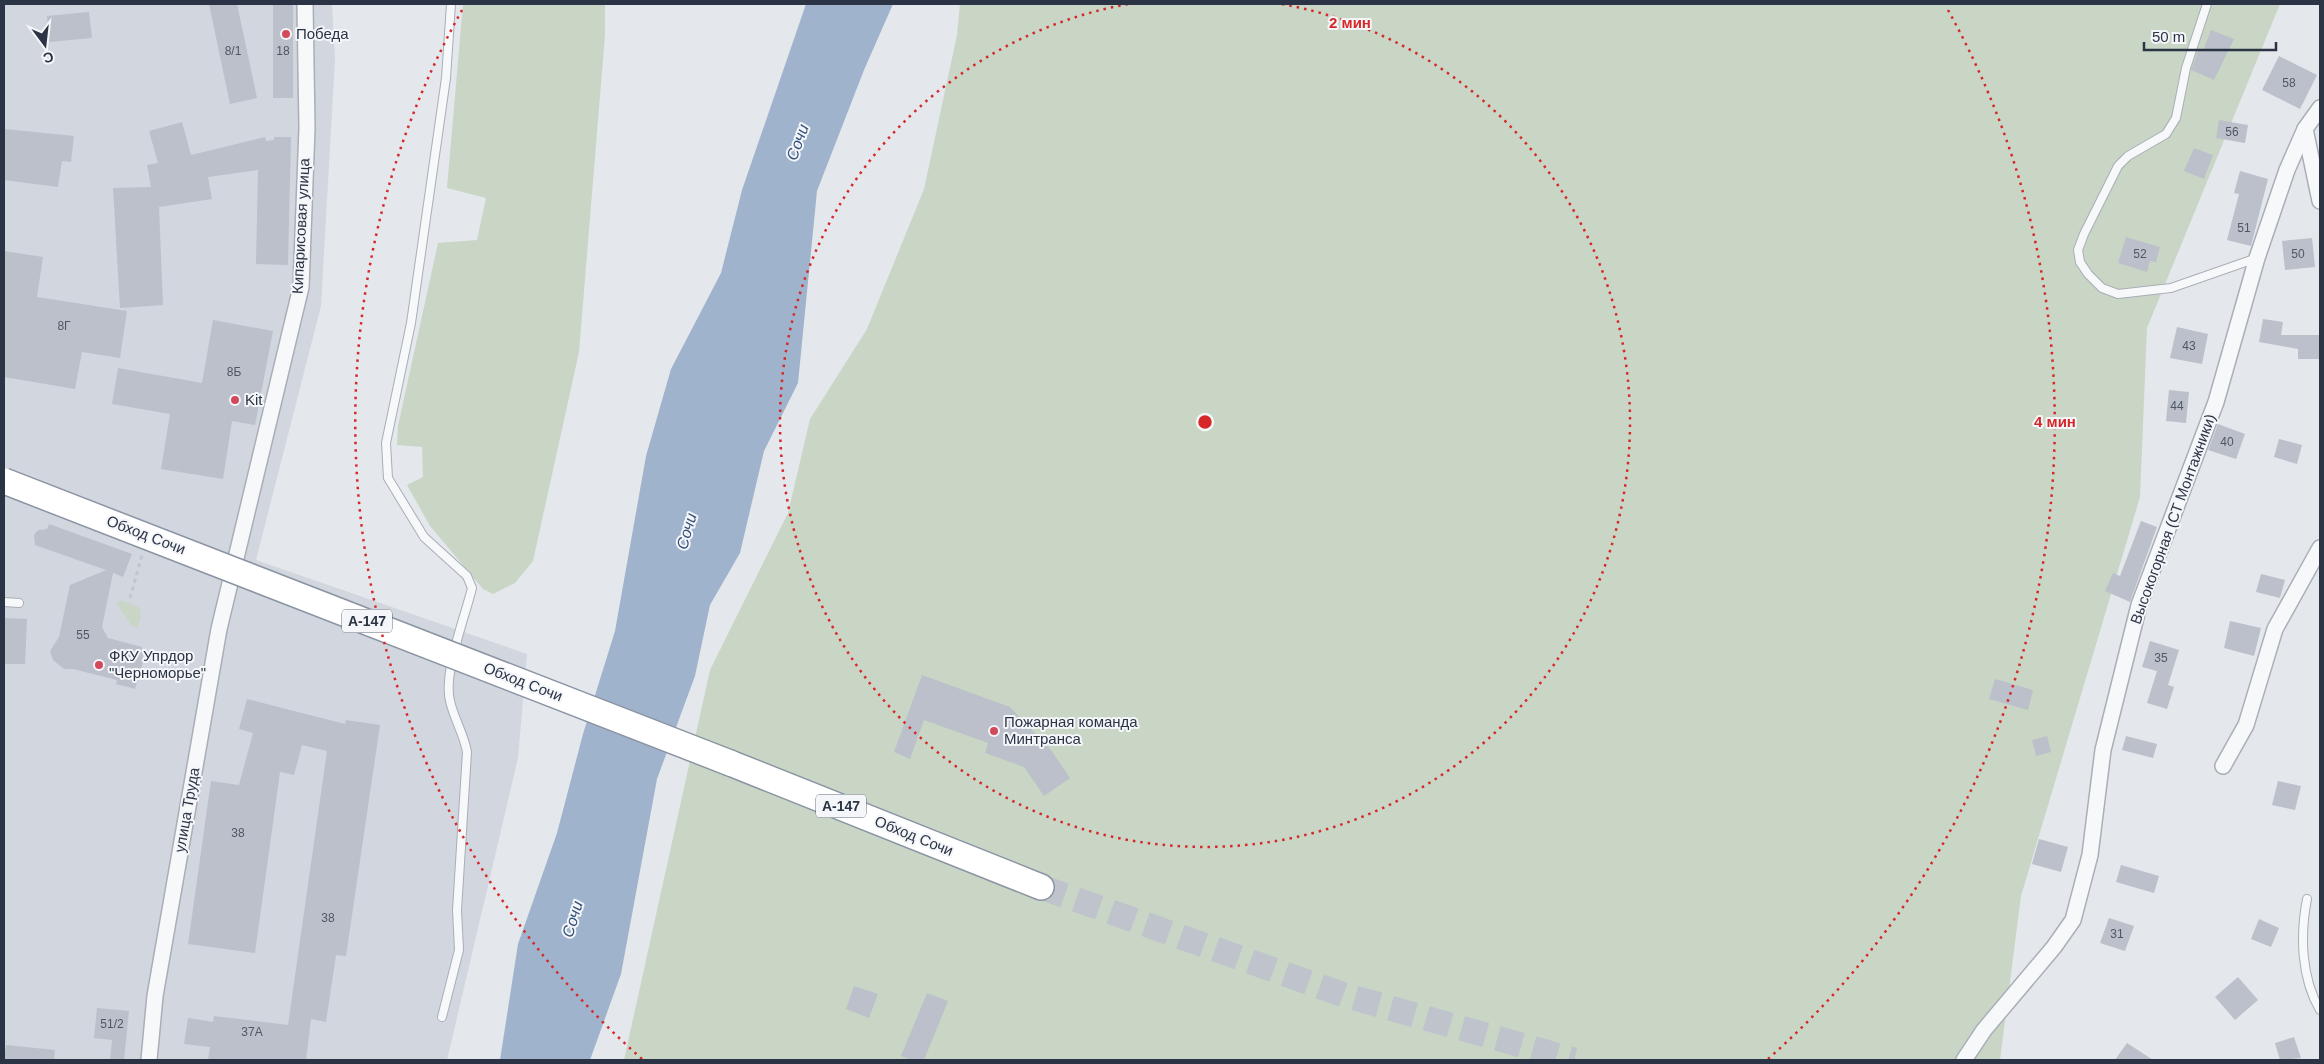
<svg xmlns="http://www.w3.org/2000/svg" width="2324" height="1064" font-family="Helvetica,sans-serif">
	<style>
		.built { fill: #d2d6de }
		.green { fill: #c9d6c5 }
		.water { fill: #9fb4cc }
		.building { fill: #bbc0ca }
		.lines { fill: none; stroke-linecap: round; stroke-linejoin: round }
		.trunk-tunnel { stroke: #bfc3cb; stroke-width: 25; stroke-dasharray: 25 12; stroke-linecap: butt }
		.service-casing { stroke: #a9aeb7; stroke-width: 10 }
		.minor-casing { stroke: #a9aeb7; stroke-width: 18 }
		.trunk-casing { stroke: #8b94a3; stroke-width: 28 }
		.path { stroke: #c2c5cb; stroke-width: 3; stroke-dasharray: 4 4; stroke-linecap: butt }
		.service { stroke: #f7f8fa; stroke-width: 8 }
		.minor { stroke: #f7f8fa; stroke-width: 15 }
		.trunk { stroke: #fff; stroke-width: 25 }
		.trunk-bridge-casing { stroke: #8b94a3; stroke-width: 28; stroke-linecap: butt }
		.trunk-bridge { stroke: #fff; stroke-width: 25 }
		.ring { fill: none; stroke: #d62828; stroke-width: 2.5; stroke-dasharray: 2.5 5 }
		.poi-dot { fill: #d1495b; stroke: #f4f6f9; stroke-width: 2 }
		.labels { text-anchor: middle; stroke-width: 4; stroke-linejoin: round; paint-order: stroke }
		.number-label { font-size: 12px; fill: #4f5766 }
		.shield { fill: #f4f6f9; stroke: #676e7b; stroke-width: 1 }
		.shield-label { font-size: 14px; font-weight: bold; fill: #2b3445 }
		.poi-label { font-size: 15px; fill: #2b3445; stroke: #f4f6f9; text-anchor: start }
		.street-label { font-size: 15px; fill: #2b3445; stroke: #f4f6f9 }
		.water-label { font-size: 16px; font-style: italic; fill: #34527a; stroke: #f4f6f9 }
		.centre { fill: #d62828; stroke: #f4f6f9; stroke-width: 2.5 }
		.ring-label { font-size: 15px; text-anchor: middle; font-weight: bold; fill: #d62828; stroke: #f4f6f9; stroke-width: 4; stroke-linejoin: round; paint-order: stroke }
	</style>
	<rect width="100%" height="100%" fill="#e4e7ec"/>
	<polygon class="built" points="4,4 332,4 335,59 321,306 256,560 527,654 518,758 447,1060 4,1060"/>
	<g class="green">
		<polygon points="463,4 605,4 605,35 579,352 533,561 515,583 493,594 483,589 430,526 407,485 423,477 422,447 397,445 398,426 438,243 477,240 486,198 447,188"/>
		<polygon points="960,4 2280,4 2147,328 2140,497 2021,896 2000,1060 624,1060 710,670 788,513 810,419 867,329 924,189 957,35"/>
		<polygon points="121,600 140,608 141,616 137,628 132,626 117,604"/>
	</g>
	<polygon class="water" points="806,4 893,4 864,70 817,191 798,383 764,451 740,553 710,605 695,676 657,779 621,974 590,1060 500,1060 518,944 557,833 583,734 615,631 646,456 671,369 721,273 742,190"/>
	<g class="building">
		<polygon points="209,4 237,4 257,98 230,104"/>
		<rect x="273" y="4" width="20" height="94"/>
		<polygon points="89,12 92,38 49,42 47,16"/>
		<polygon points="2211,30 2234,39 2214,80 2191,70 2199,49 2203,51"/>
		<polygon points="2279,56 2317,75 2300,109 2262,90"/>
		<polygon points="2219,120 2248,125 2245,143 2216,138"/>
		<polygon points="182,122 191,155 265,137 266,141 274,140 274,137 291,137 288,265 256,264 258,170 208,177 212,199 159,207 163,305 120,308 113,188 151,187 147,165 158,163 149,131"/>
		<polygon points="4,129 74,136 71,162 62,161 58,187 4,180"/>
		<polygon points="2194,148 2213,155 2204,179 2184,171"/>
		<polygon points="2240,171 2268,179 2251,246 2227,240 2239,194 2234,193"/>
		<polygon points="2126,237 2160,247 2156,262 2150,261 2147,272 2118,263"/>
		<polygon points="2312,238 2315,267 2285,270 2282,241"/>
		<polygon points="4,251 43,257 37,297 127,311 120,358 82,352 75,389 4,377"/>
		<polygon points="2263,319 2283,322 2281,335 2320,335 2320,359 2298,359 2298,349 2259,342"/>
		<polygon points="213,320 273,331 255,425 232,421 223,479 161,469 170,414 112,404 118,368 202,383"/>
		<polygon points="2177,327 2208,334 2202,364 2170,358"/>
		<polygon points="2169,390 2189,392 2186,423 2166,421"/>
		<polygon points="2218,424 2245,434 2236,459 2208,450"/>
		<polygon points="2279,439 2302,445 2297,464 2274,457"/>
		<polygon points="2141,521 2157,527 2130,602 2105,591 2113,573 2120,576"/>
		<polygon points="49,524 132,554 123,577 113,573 102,627 108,638 142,647 143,662 135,689 116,684 117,680 73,669 64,669 53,660 50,651 59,637 70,585 106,570 35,545 34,536 36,532 39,530 47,529"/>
		<polygon points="2261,574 2285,580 2280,598 2256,592"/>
		<polygon points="4,618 27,619 25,664 4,664"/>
		<polygon points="2230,621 2261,628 2254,656 2224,648"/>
		<polygon points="2150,641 2179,650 2168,685 2174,687 2167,709 2147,703 2157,671 2142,667"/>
		<polygon points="922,675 1010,707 1051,750 1070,778 1044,796 1024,767 985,753 988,743 924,720 910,759 894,752"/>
		<polygon points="1995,679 2033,690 2028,710 1989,699"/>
		<polygon points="247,699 345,724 346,720 380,725 346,956 336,955 326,1022 311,1019 306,1060 208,1060 210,1047 184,1044 188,1018 213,1022 214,1016 288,1025 327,751 302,745 294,775 280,772 255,953 188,944 211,781 239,785 253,733 239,729"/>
		<polygon points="2047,736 2051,752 2036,756 2032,740"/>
		<polygon points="2126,736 2157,744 2153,758 2122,750"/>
		<polygon points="2278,781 2301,786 2295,810 2272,805"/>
		<polygon points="2039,839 2068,847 2061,872 2032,864"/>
		<polygon points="2121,865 2159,876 2154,893 2116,882"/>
		<polygon points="2109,918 2134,926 2125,951 2100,943"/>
		<polygon points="2259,919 2279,928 2271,947 2251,939"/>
		<polygon points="2238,977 2258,1000 2235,1020 2215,997"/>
		<polygon points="854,986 878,994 869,1018 846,1009"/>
		<polygon points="927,993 948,1001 924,1060 912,1060 901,1056"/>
		<polygon points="97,1008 129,1011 124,1060 110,1060 112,1040 94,1038"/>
		<polygon points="2294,1037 2301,1058 2280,1060 2275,1043"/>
		<polygon points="2127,1043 2153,1060 2115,1060"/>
		<polygon points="6,1045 55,1050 54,1060 4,1060"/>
	</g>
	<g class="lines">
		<polyline class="trunk-tunnel" points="1041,887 1344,995 1574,1060"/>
		<defs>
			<g id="service">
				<polyline points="2207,4 2186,68 2176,118 2166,134 2128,156 2118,166 2084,234 2078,250 2080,262 2088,274 2102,288 2118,294 2171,288 2257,258"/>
				<polyline points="4,602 19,603"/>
				<path d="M2307,899c-7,36 -6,79 13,111"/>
				<path d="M442,1017l17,-67 -2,-40 10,-158c-3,-18 -13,-33 -17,-51 -7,-28 15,-84 22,-113l-5,-12 -43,-39 -36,-59 -2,-35 25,-120 35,-245 5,-74"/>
			</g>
			<g id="minor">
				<polyline points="2320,108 2305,129 2320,201"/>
				<polyline points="2223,766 2246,725 2275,629 2320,548"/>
				<polyline points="149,1060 155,996 219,629 301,287 307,128 305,4"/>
				<polyline points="1964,1060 1984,1030 2054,947 2073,920 2090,855 2103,750 2139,605 2216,402 2257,258 2287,170 2305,129"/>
			</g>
			<polyline id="trunk" points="730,763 1041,887"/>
		</defs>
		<use href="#service" class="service-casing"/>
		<use href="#minor" class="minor-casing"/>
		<use href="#trunk" class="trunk-casing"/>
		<polyline class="path" points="130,598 142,555"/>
		<use href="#service" class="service"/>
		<use href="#minor" class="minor"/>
		<use href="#trunk" class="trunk"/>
		<defs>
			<polyline id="trunk-bridge" points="4,481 730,763"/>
		</defs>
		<use href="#trunk-bridge" class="trunk-bridge-casing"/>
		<use href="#trunk-bridge" class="trunk-bridge"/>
	</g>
	<g class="ring">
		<path d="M1282 4A425 425 0 1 1 1128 4"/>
		<path d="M642 1059A850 850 0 0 1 462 10M1948 10A850 850 0 0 1 1768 1059"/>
	</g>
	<g class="poi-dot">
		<circle cx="286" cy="34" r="5"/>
		<circle cx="235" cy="400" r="5"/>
		<circle cx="99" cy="665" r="5"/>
		<circle cx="994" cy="731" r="5"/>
	</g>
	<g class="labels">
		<g class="number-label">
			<text x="233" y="55">8/1</text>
			<text x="283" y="55">18</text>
			<text x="2289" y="87">58</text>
			<text x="2232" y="136">56</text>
			<text x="2244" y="232">51</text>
			<text x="2140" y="258">52</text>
			<text x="2298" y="258">50</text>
			<text x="64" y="330">8Г</text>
			<text x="2189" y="350">43</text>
			<text x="234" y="376">8Б</text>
			<text x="2177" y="410">44</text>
			<text x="2227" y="446">40</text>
			<text x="83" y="639">55</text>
			<text x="2161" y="662">35</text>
			<text x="238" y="837">38</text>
			<text x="328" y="922">38</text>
			<text x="2117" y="938">31</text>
			<text x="112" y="1028">51/2</text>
			<text x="252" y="1036">37А</text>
		</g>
		<g class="shield">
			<rect x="342" y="609.5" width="50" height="23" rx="4"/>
			<rect x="816" y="794.5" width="50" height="23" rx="4"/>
		</g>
		<g class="shield-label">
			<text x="367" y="626">А-147</text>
			<text x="841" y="811">А-147</text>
		</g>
		<g class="poi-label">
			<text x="296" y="39">Победа</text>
			<text x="245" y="405">Kit</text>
			<text x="109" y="661">ФКУ Упрдор<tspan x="109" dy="17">"Черноморье"</tspan></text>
			<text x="1004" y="727">Пожарная команда<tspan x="1004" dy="17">Минтранса</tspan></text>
		</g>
		<g class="street-label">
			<text transform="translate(301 226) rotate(-87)" y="5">Кипарисовая улица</text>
			<text transform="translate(2173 519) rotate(-70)" y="5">Высокогорная (СТ Монтажники)</text>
			<text transform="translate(146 535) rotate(21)" y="5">Обход Сочи</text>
			<text transform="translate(523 682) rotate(21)" y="5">Обход Сочи</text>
			<text transform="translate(187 810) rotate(-80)" y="5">улица Труда</text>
			<text transform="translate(914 836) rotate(22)" y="5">Обход Сочи</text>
		</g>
		<g class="water-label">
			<text transform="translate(797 142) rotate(-70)" y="6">Сочи</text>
			<text transform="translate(686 531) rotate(-74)" y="6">Сочи</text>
			<text transform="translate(572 919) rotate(-73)" y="6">Сочи</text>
		</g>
	</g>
	<circle cx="1205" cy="422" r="8" class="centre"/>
	<g class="ring-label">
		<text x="1350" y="28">2 мин</text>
		<text x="2055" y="427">4 мин</text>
	</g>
	<rect width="2324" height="1064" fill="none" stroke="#2b3445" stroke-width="10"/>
	<g transform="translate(45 45) rotate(165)" stroke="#f4f6f9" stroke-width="4" paint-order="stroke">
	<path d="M0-4L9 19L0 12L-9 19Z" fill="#2b3445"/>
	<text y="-8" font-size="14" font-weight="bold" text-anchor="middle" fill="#2b3445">С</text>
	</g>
	<path d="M2144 42v8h132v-8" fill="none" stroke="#2b3445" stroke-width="2.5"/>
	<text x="2152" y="42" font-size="15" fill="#2b3445" stroke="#f4f6f9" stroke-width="4" paint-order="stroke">50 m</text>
</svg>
